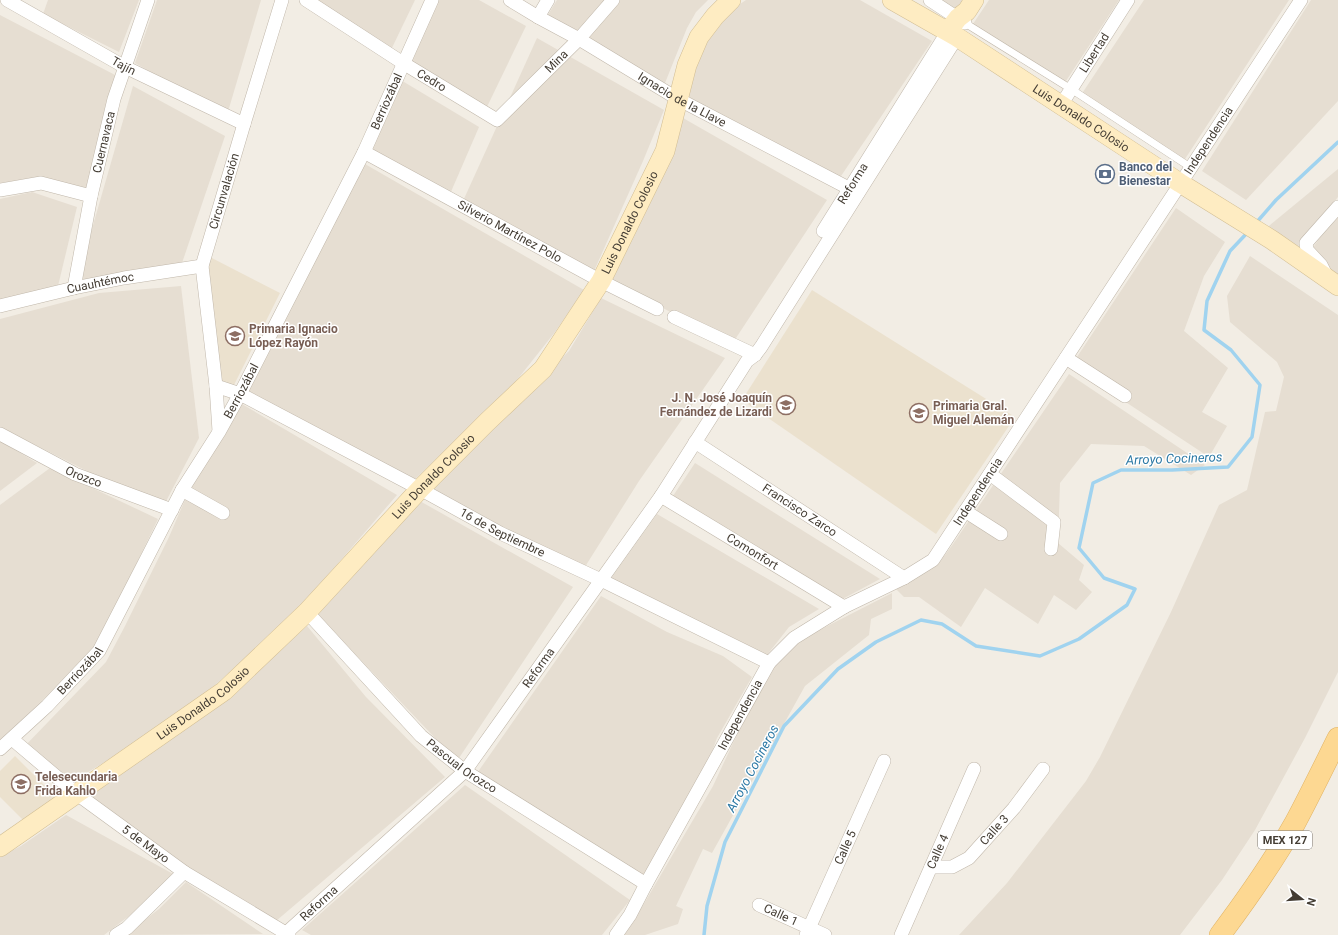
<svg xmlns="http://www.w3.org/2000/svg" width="1338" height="935" font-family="Roboto,sans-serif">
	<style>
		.residential { fill: #e6ded2 }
		.education { fill: #ebe1ce }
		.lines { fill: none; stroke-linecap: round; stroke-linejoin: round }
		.stream { stroke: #a0d3ef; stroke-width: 3.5 }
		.service-casing { stroke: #c0b7aa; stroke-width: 8 }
		.minor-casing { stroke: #c0b7aa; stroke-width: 14 }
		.secondary-casing { stroke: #d2be94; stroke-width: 20 }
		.primary-casing { stroke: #e1b363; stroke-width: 22 }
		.service { stroke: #fff; stroke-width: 7 }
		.minor { stroke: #fff; stroke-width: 13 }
		.secondary { stroke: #feecc2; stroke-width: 19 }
		.primary { stroke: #fdd892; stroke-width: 21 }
		.labels { text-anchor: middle; stroke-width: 3; stroke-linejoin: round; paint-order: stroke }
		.shield { fill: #fff; stroke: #7c7771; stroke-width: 1 }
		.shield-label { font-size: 11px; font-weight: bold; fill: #443d34 }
		.street-label { font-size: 12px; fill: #443d34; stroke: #fff }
		.service-label { font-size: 12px; font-weight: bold; fill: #4e5e75; stroke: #fff; text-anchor: start }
		.education-label { font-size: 12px; font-weight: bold; fill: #785e54; stroke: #fff; text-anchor: start }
		.water-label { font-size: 13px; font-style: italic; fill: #2e7aa5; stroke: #fff }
	</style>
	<rect width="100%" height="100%" fill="#f2ede4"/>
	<g class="residential">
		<polygon points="48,0 139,0 119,52 43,14"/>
		<polygon points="157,0 261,0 227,115 135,63"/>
		<polygon points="304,0 415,0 389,54"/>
		<polygon points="437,0 479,0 526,26 485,111 406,65"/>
		<polygon points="557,0 708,0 696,12 687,28 663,88 546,18"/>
		<polygon points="746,0 860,0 932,41 837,182 685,98 693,63 715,21"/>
		<polygon points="936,0 963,0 955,12"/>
		<polygon points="989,0 1119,0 1064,84 973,24"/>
		<polygon points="1144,0 1289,0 1183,162 1081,95"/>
		<polygon points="1311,0 1338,0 1338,101 1246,200 1202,171"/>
		<polygon points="0,15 117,76 88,192 37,177 0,183"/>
		<polygon points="537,38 664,110 643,161 594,271 463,201"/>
		<polygon points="399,79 479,127 450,194 364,148"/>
		<polygon points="133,86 225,136 181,266 77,281"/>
		<polygon points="683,118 827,200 732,344 611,281"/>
		<polygon points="358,160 584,290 555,332 509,390 413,481 242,389"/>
		<polygon points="1338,169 1338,197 1296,249 1264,230"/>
		<polygon points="32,192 77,207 58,286 0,300 0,199"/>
		<polygon points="1176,208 1225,242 1204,276 1184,331 1228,368 1202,412 1227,426 1209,457 1071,366"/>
		<polygon points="1338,212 1338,280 1305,259"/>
		<polygon points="1250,256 1338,315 1338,672 1305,738 1255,830 1222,880 1180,935 959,935 1007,883 1086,781 1100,757 1171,612 1219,505 1247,490 1265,412 1276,411 1284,377 1277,362 1230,322 1227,296"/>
		<polygon points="181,286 199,438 162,509 0,427 0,319 99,293"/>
		<polygon points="601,298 725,358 639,481 583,570 431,488 569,351"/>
		<polygon points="1069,374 1205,465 1191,475 1144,446 1091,444 1060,483 1058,543 1084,565 1079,580 1092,592 1076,610 1054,595 1038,624 985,588 961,627 919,597 904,597 894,587 945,555 953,544"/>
		<polygon points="235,400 397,495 309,597 277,630 215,685 147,736 59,790 21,750 106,662 125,626 169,537 184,502"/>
		<polygon points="0,441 37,463 0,491"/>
		<polygon points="695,463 880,579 835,603 669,502"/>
		<polygon points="50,468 158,519 96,647 0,742 0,505"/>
		<polygon points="418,500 573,587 457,761 317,614"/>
		<polygon points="657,514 819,609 789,627 767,655 609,581"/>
		<polygon points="892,593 892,609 871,619 869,635 805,686 712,853 703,849 676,906 683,909 678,924 645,935 619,935 642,907 713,786 733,743 775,662 802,639"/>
		<polygon points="601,596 667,632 723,656 752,677 717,738 705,771 639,883 475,776"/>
		<polygon points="307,626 366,697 445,777 276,921 143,843 86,796 252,676"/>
		<polygon points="465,785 630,900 602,935 311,935 302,930"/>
		<polygon points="66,815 175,875 150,900 104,935 0,935 0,857 21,846"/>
		<polygon points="186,882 263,934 125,935 159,909"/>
	</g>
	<g class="education">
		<polygon points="208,256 280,293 233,387 217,380 204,268"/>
		<polygon points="812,290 1015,417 936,534 742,400"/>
		<polygon points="15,756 57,798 25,822 0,797 0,771"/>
	</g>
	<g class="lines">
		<g class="stream">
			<polyline points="1256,223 1276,200 1338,142"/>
			<polyline points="704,935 707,906 725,842 784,726 838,669 876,642 921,620 942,624 976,646 1040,656 1079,639 1127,605 1135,589 1104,578 1079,548 1093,483 1121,470 1172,470 1228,467 1252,437 1260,385 1231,350 1204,330 1207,301 1230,251 1248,232"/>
		</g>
		<defs>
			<polyline id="service" points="965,23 1071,89 1190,167"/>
			<g id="minor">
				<path id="s1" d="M7,0l118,67 119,57"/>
				<path id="s2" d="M306,0l97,63 94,57 82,-81 34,-39"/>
				<path id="s3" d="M510,0l28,17 41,22 99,60 180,94"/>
				<polyline points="930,0 965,23"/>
				<polyline points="538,17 548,0"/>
				<path id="s4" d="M1061,105l67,-105"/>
				<path id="s5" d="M364,152l237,129 56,28"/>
				<polyline points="0,190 41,183 91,196"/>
				<path id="s6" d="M823,231l125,-200"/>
				<polyline points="1326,275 1321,265 1307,250 1306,243 1338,207"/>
				<path id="s7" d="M74,288l17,-92 23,-97 34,-99"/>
				<path id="s8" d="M0,306l74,-18 50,-10 78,-12"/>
				<polyline points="674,317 755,355"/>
				<polyline points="1066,358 1125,396"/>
				<path id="s9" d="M216,386l24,8 180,95 80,44 101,47 168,83"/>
				<path id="s10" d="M219,431l-3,-45 -14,-120 42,-142 38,-124"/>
				<path id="s11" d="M0,434l75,40 97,36"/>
				<path id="s12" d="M695,442l209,136"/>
				<polyline points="990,474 1054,522 1051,549"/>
				<polyline points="182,490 223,513"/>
				<path id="s13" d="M661,496l183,111"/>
				<polyline points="965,511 1001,534"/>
				<path id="s14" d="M307,612l114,124 44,35 181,113"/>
				<path id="s15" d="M12,739l65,55 107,78 105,63"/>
				<path id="s16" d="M0,749l47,-43 52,-55 83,-161 37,-58 21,-38 124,-242 68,-152"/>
				<path id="s17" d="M931,867h21l17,-9 45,-50 29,-39"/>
				<path id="s18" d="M759,905l66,30"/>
				<polyline points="116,935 127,928 184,872"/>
				<path id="s19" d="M284,935l181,-164 196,-275 86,-135 8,-6 6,-8 196,-310"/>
				<path id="s20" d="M616,935l14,-20 16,-31 123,-221 25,-25 50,-31 60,-29 29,-18 368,-560"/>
				<path id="s21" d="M806,935l78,-174"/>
				<path id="s22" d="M901,935l73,-166"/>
			</g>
			<g id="secondary">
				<path id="s23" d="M892,0l65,37 223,146 92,57 66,46"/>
				<polyline points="948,31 958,18 967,11 974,0"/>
				<path id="s24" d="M0,847l224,-156 83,-79 113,-123 67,-67 56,-53 58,-88 64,-130 22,-86 12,-28 16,-21 16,-16"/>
			</g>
			<path id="primary" d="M1220,935c27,-36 53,-73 75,-112 15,-28 29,-57 43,-85"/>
		</defs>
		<use href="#service" class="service-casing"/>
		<use href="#minor" class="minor-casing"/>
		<use href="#secondary" class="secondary-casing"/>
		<use href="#primary" class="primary-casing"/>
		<use href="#service" class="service"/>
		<use href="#minor" class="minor"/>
		<use href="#secondary" class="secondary"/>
		<use href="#primary" class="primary"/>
	</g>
	<defs>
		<symbol id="bank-ring" viewBox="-11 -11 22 22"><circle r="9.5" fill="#fff" stroke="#5c6f8a" stroke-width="1.5"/><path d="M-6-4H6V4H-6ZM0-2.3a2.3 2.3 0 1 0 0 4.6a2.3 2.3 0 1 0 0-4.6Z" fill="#5c6f8a"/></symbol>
		<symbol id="school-ring" viewBox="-11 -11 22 22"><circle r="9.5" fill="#fff" stroke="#8d6e63" stroke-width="1.5"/><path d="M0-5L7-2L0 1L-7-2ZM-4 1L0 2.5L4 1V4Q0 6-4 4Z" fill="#8d6e63"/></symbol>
	</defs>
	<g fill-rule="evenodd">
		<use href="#bank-ring" x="1094" y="163" width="22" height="22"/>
		<use href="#school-ring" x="224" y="325" width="22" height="22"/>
		<use href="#school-ring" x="775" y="394" width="22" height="22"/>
		<use href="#school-ring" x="908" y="402" width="22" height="22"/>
		<use href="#school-ring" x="10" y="773" width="22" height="22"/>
	</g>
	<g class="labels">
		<rect class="shield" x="1258" y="831" width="54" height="18" rx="3"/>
		<g class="shield-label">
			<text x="1285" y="844">MEX 127</text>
		</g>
		<g class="street-label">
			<text dy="4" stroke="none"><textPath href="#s4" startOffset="62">Libertad</textPath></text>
			<text dy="4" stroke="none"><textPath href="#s2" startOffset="309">Mina</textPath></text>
			<text dy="4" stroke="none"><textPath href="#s1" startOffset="134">Tajín</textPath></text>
			<text dy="4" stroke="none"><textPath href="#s2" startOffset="149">Cedro</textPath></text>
			<text dy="4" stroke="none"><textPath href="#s3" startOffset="199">Ignacio de la Llave</textPath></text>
			<text dy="4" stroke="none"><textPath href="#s16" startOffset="760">Berriozábal</textPath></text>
			<text dy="4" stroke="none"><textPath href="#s23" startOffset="223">Luis Donaldo Colosio</textPath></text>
			<text dy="4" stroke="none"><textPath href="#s20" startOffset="1009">Independencia</textPath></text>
			<text dy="4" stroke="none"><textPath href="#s7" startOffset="149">Cuernavaca</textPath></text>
			<text dy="4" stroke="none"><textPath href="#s6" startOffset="56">Reforma</textPath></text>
			<text dy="4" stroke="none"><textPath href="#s10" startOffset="244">Circunvalación</textPath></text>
			<text dy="4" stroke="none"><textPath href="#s24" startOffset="897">Luis Donaldo Colosio</textPath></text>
			<text dy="4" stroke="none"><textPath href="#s5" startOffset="166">Silverio Martínez Polo</textPath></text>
			<text dy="4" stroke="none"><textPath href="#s8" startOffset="103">Cuauhtémoc</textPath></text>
			<text dy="4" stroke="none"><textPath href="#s16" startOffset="436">Berriozábal</textPath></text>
			<text dy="4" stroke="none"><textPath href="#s11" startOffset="94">Orozco</textPath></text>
			<text dy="4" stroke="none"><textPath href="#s24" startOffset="573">Luis Donaldo Colosio</textPath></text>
			<text dy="4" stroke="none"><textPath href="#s20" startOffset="589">Independencia</textPath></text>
			<text dy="4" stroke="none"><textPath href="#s12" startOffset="125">Francisco Zarco</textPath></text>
			<text dy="4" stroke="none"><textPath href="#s9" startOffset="322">16 de Septiembre</textPath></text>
			<text dy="4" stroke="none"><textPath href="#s13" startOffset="107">Comonfort</textPath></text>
			<text dy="4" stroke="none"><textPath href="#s19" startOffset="371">Reforma</textPath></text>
			<text dy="4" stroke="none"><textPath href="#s16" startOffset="112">Berriozábal</textPath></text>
			<text dy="4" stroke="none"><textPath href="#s24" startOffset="249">Luis Donaldo Colosio</textPath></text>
			<text dy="4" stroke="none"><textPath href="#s20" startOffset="253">Independencia</textPath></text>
			<text dy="4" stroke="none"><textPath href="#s14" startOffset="219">Pascual Orozco</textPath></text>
			<text dy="4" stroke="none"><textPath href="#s17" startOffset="78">Calle 3</textPath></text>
			<text dy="4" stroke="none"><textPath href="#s15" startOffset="170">5 de Mayo</textPath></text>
			<text dy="4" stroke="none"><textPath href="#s21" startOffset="96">Calle 5</textPath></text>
			<text dy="4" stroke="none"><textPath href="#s22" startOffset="91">Calle 4</textPath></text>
			<text dy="4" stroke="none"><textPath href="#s19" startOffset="47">Reforma</textPath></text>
			<text dy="4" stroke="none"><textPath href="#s18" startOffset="24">Calle 1</textPath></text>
		</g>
		<g class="service-label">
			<text x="1119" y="171">Banco del<tspan x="1119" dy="14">Bienestar</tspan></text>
		</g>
		<g class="education-label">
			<text x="249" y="333">Primaria Ignacio<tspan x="249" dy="14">López Rayón</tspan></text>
			<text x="772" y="402" text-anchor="end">J. N. José Joaquín<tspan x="772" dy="14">Fernández de Lizardi</tspan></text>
			<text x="933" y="410">Primaria Gral.<tspan x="933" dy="14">Miguel Alemán</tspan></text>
			<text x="35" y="781">Telesecundaria<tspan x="35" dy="14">Frida Kahlo</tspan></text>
		</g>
		<g class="water-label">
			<text transform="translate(1174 458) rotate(-2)" y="5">Arroyo Cocineros</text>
			<text transform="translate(752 768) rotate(-62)" y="5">Arroyo Cocineros</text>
		</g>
	</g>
	<g transform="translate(1302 899) rotate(107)" stroke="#ffffff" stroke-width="3" paint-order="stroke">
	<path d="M0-3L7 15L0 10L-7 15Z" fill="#443d34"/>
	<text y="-6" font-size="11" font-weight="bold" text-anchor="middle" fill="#443d34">N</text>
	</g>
</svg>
